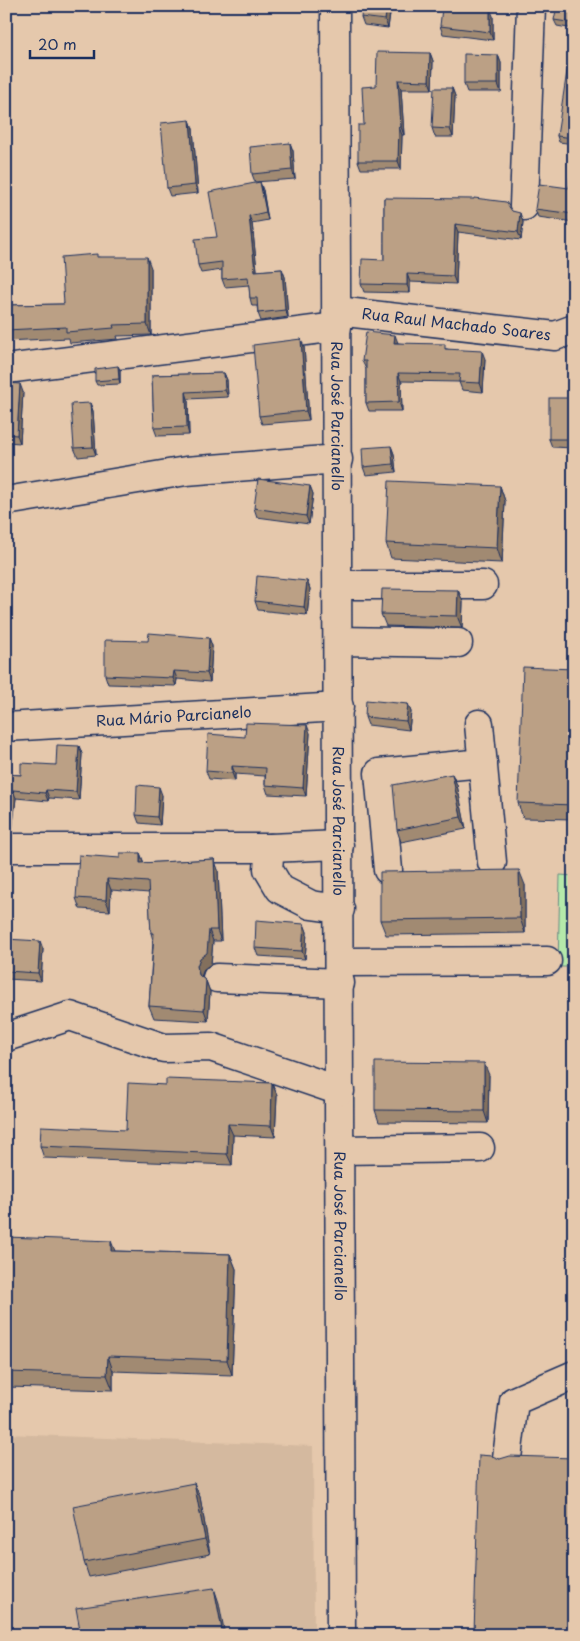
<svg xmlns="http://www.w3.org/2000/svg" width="580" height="1641" font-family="'Playpen Sans',sans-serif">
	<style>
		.built { fill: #d4b99f }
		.green { fill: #b5e9aa; stroke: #688c84 }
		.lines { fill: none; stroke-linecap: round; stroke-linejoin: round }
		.minor-casing { stroke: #1b2f5e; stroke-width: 31 }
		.minor { stroke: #e5c8ac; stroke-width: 28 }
		.wall { fill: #a18a72; stroke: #1b2f5e }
		.shaded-wall { fill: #83705d; stroke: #1b2f5e }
		.building { fill: #bba085; stroke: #1b2f5e }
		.labels { text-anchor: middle; stroke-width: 4; stroke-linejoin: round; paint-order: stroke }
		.street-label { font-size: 15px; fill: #1b2f5e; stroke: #e5c8ac }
	</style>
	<rect width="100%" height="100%" fill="#e5c8ac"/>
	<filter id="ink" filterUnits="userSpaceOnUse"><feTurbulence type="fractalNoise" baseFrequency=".02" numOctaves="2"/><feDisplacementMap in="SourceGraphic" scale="10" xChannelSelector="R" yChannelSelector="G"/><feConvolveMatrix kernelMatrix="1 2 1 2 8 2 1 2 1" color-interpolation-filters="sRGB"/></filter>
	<g filter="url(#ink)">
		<polygon class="built" points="6,1434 313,1446 314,1635 6,1635"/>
		<polygon class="green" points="560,875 574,876 574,967 558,967"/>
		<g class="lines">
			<defs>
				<g id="minor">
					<path id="s1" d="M335,6l6,1629"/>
					<polyline points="524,206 531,6"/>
					<path id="s2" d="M337,311l218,25 19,-7"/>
					<polyline points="6,369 337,327"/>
					<polyline points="6,501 186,471 338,459"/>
					<polyline points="339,585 483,585"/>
					<polyline points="339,641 458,643"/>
					<polyline points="479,724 492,862"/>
					<path id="s3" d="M6,727l333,-20"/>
					<polyline points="6,848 270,848 339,845"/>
					<polyline points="270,848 268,869 280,889 311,905 340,909"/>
					<polyline points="388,870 379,773 483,763"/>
					<polyline points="340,962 547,961"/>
					<polyline points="217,978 340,983"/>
					<polyline points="6,1037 70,1016 164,1048 211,1047 340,1091"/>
					<polyline points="340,1150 480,1148"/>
					<polyline points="507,1458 514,1401 574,1375"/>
				</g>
			</defs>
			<use href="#minor" class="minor-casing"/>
			<use href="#minor" class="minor"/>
		</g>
		<g class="wall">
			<polygon points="391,6 388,28 364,25 361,17"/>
			<polygon points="574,6 574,29 557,26 554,20"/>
			<polygon points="493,16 493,40 443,34 440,26"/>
			<polygon points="430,53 433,61 432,89 401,89 404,135 402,135 401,169 361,169 358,161 364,125 376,86"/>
			<polygon points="498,55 501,63 501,92 467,92 464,84"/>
			<polygon points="574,66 574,144 559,142 557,136"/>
			<polygon points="452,88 455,96 453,137 435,137 432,128"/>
			<polygon points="190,120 193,129 198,193 170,196 167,188"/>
			<polygon points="290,143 293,151 295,179 255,182 252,174"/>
			<polygon points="574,151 574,222 538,217 535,209 569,188"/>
			<polygon points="263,190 268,220 252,223 257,271 282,269 285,277 288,317 261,321 258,313 257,306 252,306 250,298 249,285 225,287 222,279 222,270 201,273 198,265"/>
			<polygon points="384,198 512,211 523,222 521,240 458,232 456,284 410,282 410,293 364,292 361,284 384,260"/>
			<polygon points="98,257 151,268 151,335 117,336 118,339 70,343 69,338 6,341 6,345 6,305 64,304"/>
			<polygon points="301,339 304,347 309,420 262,424 259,416"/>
			<polygon points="398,343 447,349 485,359 483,392 462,390 459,382 401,381 402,411 369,411 366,403 366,369 362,361"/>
			<polygon points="118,366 120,370 120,384 97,385 95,381"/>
			<polygon points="224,373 227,380 228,397 188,399 189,435 157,436 154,428 152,375"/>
			<polygon points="6,383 23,392 20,443 6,442"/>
			<polygon points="574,398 574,448 552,447 549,439"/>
			<polygon points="90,403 93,411 96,455 78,457 74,448"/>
			<polygon points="391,446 394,454 396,472 366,475 363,467"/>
			<polygon points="310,486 313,494 309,524 257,517 254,508"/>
			<polygon points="500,486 505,501 502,563 391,558 386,543"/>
			<polygon points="307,581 310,589 307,615 258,610 255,601"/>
			<polygon points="458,590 463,602 462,628 386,626 381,614"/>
			<polygon points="209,638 212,646 210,682 177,679 176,686 108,684 105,675 148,641"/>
			<polygon points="574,669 574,819 523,818 518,803"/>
			<polygon points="408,704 411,712 409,730 368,725 365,717"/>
			<polygon points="310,733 306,796 268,794 265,785 265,776 235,774 235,781 209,779 206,771 245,737"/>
			<polygon points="79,746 82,754 79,800 49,798 48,801 16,798 12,832 6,832 6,774 21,775 56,765"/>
			<polygon points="452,774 457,785 466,829 401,842 397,830"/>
			<polygon points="162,795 160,825 139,823 136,815"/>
			<polygon points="140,853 144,863 214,859 218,870 221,941 213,941 211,964 204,969 202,977 206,981 210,992 208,1021 154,1018 149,1006 153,940 151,933 149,893 111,890 110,911 80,909 76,898 120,858"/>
			<polygon points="525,885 525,933 386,935 380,920"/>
			<polygon points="304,924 307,932 305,959 258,956 255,948"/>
			<polygon points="6,939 43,949 41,981 6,979"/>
			<polygon points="489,1075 488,1123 379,1122 375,1110"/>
			<polygon points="272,1083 277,1095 275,1137 233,1135 232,1165 44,1158 40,1146 126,1130 166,1085"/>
			<polygon points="6,1237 115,1251 230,1254 236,1269 232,1375 113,1371 113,1390 6,1387"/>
			<polygon points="194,1483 200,1497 210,1554 89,1577 84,1562"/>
		</g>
		<g class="shaded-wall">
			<polygon points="387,6 391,6 388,28 385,20"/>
			<polygon points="490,8 493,16 493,40 490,32"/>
			<polygon points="430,53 433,61 432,89 429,81"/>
			<polygon points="498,55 501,63 501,92 498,84"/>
			<polygon points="398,80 401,89 404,135 401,127"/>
			<polygon points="452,88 455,96 453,137 450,129"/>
			<polygon points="190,120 193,129 198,193 195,185"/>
			<polygon points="399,127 402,135 401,169 398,161"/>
			<polygon points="290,143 293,151 295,179 292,170"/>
			<polygon points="260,182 263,190 268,220 266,212"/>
			<polygon points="520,213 523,222 521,240 518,232"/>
			<polygon points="249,216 252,223 258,279 255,271"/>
			<polygon points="455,224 458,232 456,284 453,276"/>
			<polygon points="147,257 151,268 151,335 147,324"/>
			<polygon points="282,269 285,277 288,317 285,310"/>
			<polygon points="407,274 410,282 410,293 407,285"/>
			<polygon points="395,335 398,343 394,343"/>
			<polygon points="301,339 304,347 309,420 306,411"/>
			<polygon points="482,351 485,359 483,392 480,383"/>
			<polygon points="118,366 120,370 120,384 119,379"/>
			<polygon points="224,373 227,380 228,397 225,390"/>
			<polygon points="398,373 401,381 402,411 399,402"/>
			<polygon points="20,384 23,392 20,443 17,435"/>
			<polygon points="186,392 188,399 189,435 187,427"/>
			<polygon points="90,403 93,411 96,455 93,447"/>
			<polygon points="391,446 394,454 396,472 393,464"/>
			<polygon points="310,486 313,494 309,524 306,516"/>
			<polygon points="500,486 505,501 502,563 497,548"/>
			<polygon points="307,581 310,589 307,615 304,607"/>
			<polygon points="458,590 463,602 462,628 457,616"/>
			<polygon points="209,638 212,646 210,682 207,673"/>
			<polygon points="174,671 177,679 176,686 173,678"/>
			<polygon points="408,704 411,712 409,730 406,721"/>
			<polygon points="307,725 310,733 306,796 303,788"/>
			<polygon points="79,746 82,754 79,800 76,792"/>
			<polygon points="232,766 235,774 235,781 232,773"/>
			<polygon points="452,774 457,785 466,829 461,817"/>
			<polygon points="159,787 162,795 160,825 157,817"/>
			<polygon points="13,790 16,798 12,832 9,824"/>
			<polygon points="46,790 49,798 48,801 45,793"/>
			<polygon points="140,853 144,864 140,863"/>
			<polygon points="214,859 218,870 221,941 217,930"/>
			<polygon points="519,870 525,885 525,933 520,918"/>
			<polygon points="107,879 111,890 110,911 106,900"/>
			<polygon points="304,924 307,932 305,959 302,951"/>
			<polygon points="209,930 213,941 211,964 204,969 201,977 199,975 197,966"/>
			<polygon points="40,941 43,949 41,981 38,973"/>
			<polygon points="206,981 210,992 208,1021 204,1010"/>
			<polygon points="484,1063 489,1075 488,1123 484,1111"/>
			<polygon points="272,1083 277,1095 275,1137 271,1126"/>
			<polygon points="228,1124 233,1135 232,1165 227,1154"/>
			<polygon points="111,1241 117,1256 111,1251"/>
			<polygon points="230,1254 236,1269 232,1375 227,1360"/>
			<polygon points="108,1356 113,1371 113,1390 107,1375"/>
			<polygon points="194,1483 200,1497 210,1554 205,1539"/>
			<polygon points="214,1588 219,1603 225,1635 223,1635"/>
		</g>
		<g class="building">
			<polygon points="362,6 387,6 385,20 361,17"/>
			<polygon points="557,6 574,6 574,23 554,20"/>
			<polygon points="442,8 490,8 490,32 440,26"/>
			<polygon points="377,52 430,53 429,81 398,80 401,127 399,127 398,161 358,161 358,125 364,125 362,87 376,86"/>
			<polygon points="464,54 498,55 498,84 464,84"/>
			<polygon points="568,65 574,66 574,138 557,136"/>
			<polygon points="434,88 452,88 450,129 432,128"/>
			<polygon points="190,120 195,185 167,188 161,123"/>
			<polygon points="290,143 292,170 252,174 250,147"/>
			<polygon points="574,151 574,214 535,209 539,184 569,188"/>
			<polygon points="260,182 266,212 249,216 255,271 282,269 285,310 258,313 257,298 250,298 248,277 222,279 222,262 198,265 195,239 217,237 209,192"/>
			<polygon points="384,198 474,199 474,198 506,202 512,211 520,213 518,232 455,224 453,276 407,274 407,285 361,284 362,259 384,260"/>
			<polygon points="97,254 97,257 147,257 147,324 113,325 114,328 66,332 66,327 6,330 6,305 64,304 61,257"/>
			<polygon points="366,332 395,335 394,343 445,344 445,349 482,351 480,383 459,382 460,374 398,373 399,402 366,403 366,361 362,361"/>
			<polygon points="301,339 306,411 259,416 253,345"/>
			<polygon points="118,366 119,379 95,381 95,369"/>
			<polygon points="224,373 225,390 186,392 187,427 154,428 152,375"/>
			<polygon points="6,383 20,384 17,435 6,434"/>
			<rect x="549" y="398" width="25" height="41"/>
			<polygon points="90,403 93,447 74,448 71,404"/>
			<polygon points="391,446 393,464 363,467 362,448"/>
			<polygon points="258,479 310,486 306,516 254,508"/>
			<polygon points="389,481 500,486 497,548 386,543"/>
			<polygon points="257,576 307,581 304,607 255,601"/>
			<polygon points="382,589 458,590 457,616 381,614"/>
			<polygon points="149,633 209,638 207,673 174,671 173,678 105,675 105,640 148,641"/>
			<polygon points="523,667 574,669 574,805 518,803"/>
			<polygon points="366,700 408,704 406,721 365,717"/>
			<polygon points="246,723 307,725 303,788 265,785 266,768 232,766 232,773 206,771 208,734 245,737"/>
			<polygon points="57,745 79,746 76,792 46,790 45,793 13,790 9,824 6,824 6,774 21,775 21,763 56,765"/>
			<polygon points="452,774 461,817 397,830 393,785"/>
			<polygon points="137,785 159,787 157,817 136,815"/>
			<polygon points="120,853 140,853 140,863 214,859 217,930 209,930 207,953 200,958 197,966 199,975 206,981 204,1010 149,1006 154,933 151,933 148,882 107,879 106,900 76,898 79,855 120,858"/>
			<polygon points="519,870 520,918 380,920 380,872"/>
			<polygon points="256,920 304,924 302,951 255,948"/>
			<polygon points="6,939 40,941 38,973 6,971"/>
			<polygon points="375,1062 484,1063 484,1111 375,1110"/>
			<polygon points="166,1079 272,1083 271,1126 228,1124 227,1154 40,1146 41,1126 126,1130 128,1083 166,1085"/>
			<polygon points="6,1237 111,1241 111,1251 230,1254 227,1360 108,1356 107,1375 6,1372"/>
			<polygon points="479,1455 492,1456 500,1459 510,1456 574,1458 574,1635 474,1635"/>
			<polygon points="194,1483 205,1539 84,1562 73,1506"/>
			<polygon points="214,1588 223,1635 81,1635 76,1608"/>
		</g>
	</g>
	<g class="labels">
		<g class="street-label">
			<text dy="5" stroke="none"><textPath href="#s2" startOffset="120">Rua Raul Machado Soares</textPath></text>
			<text dy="5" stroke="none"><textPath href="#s1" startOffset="410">Rua José Parcianello</textPath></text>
			<text dy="5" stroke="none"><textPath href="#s3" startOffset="168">Rua Mário Parcianelo</textPath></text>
			<text dy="5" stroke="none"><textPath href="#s1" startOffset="815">Rua José Parcianello</textPath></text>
			<text dy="5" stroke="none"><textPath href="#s1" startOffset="1220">Rua José Parcianello</textPath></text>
		</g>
	</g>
	<rect width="580" height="1641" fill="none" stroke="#e5c8ac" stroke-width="25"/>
	<rect x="12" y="12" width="555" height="1616" fill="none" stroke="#1b2f5e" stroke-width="2" filter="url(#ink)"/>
	<path d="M30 50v8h64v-8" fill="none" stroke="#1b2f5e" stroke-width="2.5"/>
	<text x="38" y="50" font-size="15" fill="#1b2f5e" stroke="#e5c8ac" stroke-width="4" paint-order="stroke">20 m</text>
</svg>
